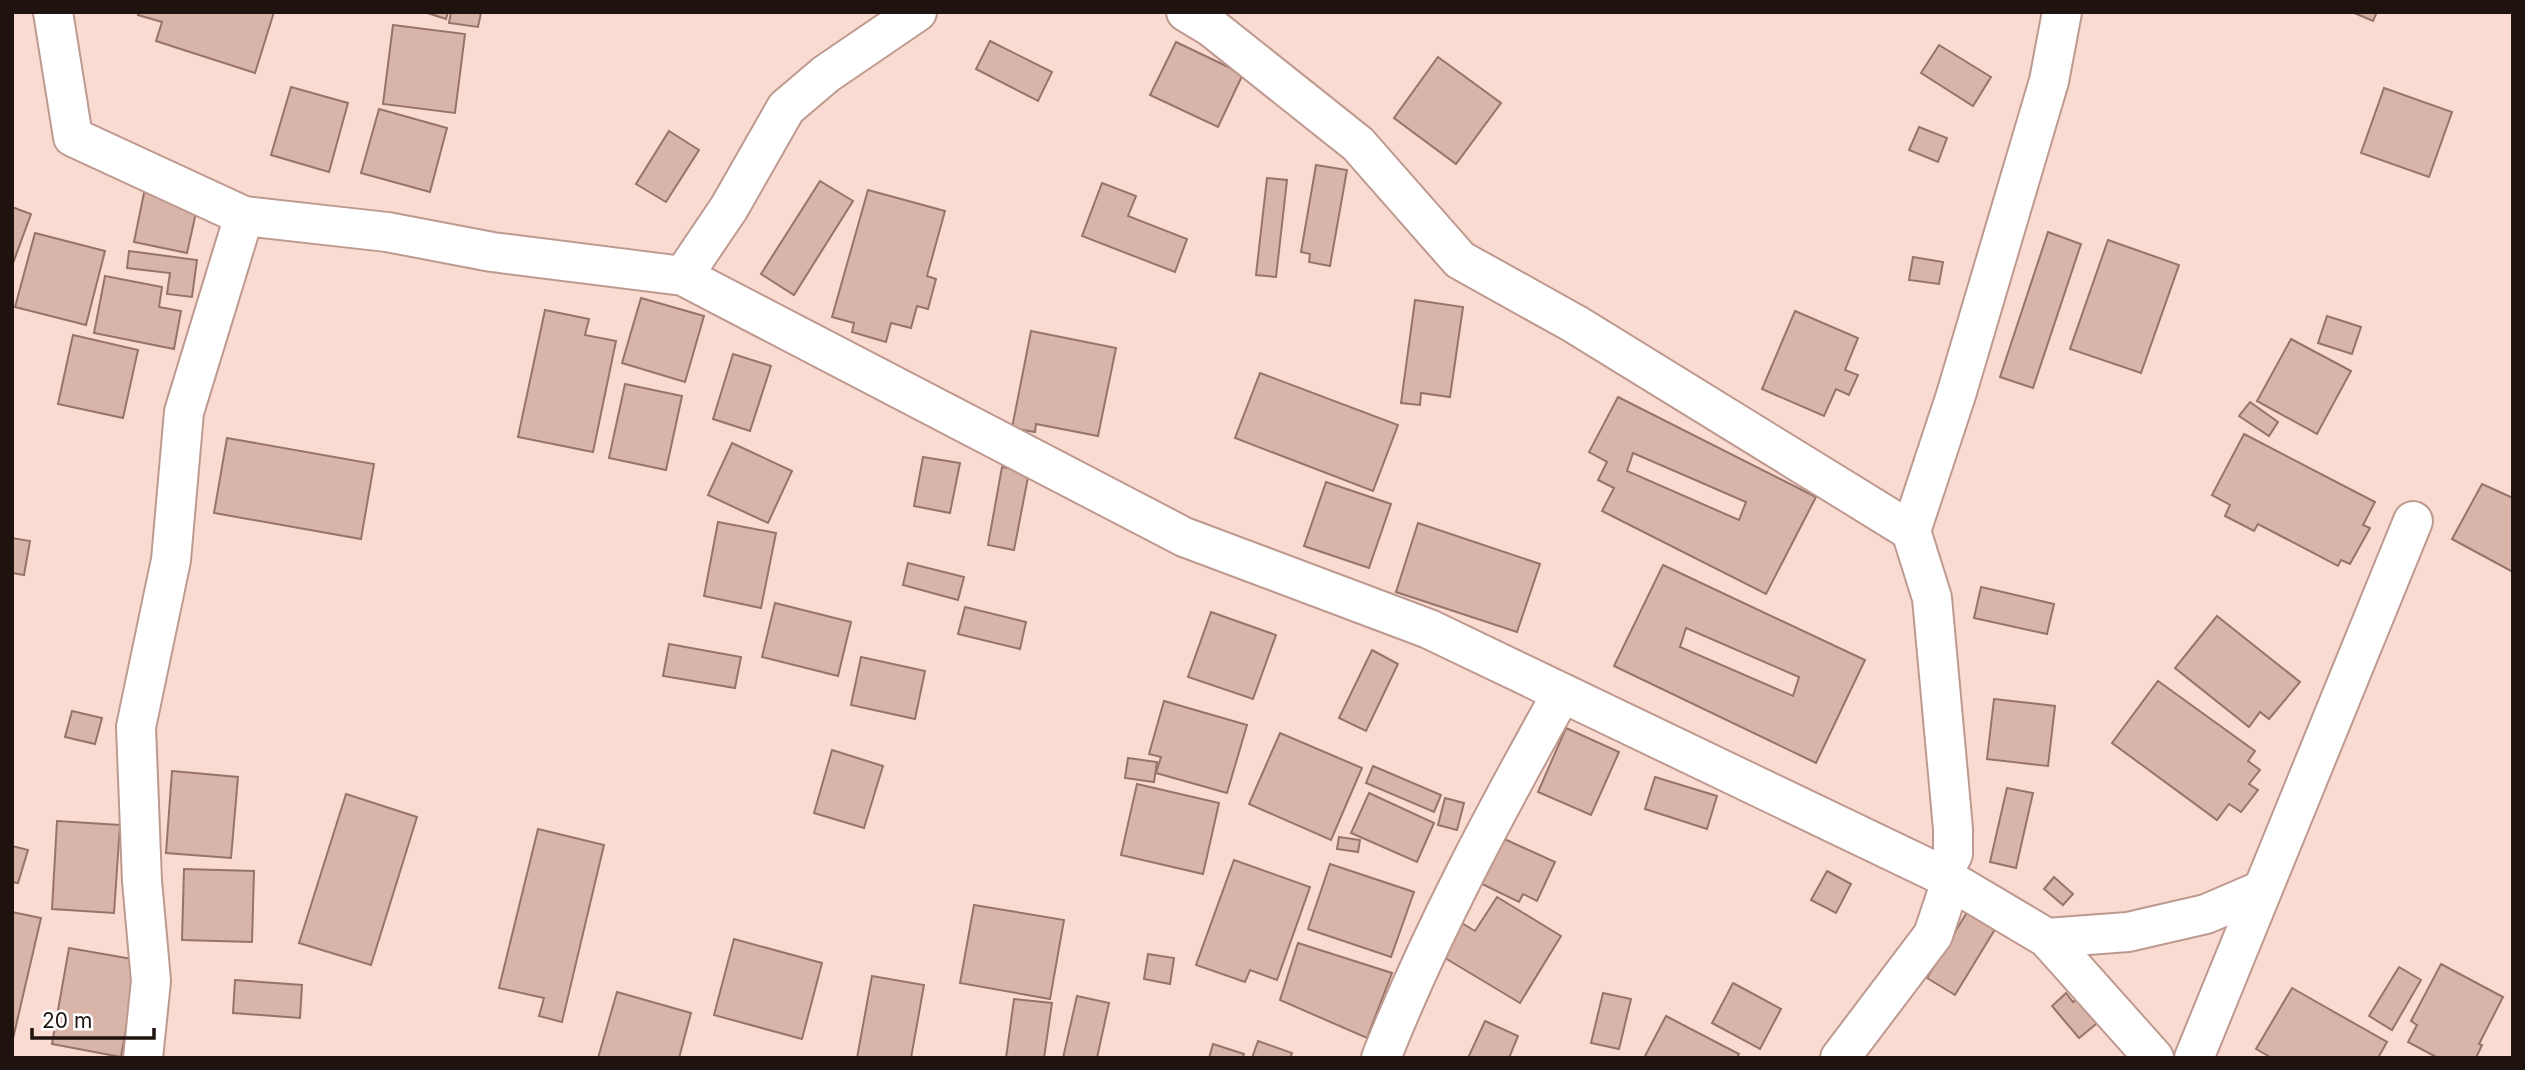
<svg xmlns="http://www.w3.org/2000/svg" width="2525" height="1070" font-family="Inter,sans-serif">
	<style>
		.building { fill: #d9b4a8; stroke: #97746a; stroke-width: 2; fill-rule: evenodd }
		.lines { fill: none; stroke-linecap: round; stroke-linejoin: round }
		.minor-casing { stroke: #be998f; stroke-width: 42 }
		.minor { stroke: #fff; stroke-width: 38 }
	</style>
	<rect width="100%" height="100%" fill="#fadbd2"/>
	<g class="building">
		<polygon points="139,12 274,12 255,73 156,41 162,22 138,15"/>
		<polygon points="424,12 448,12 446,19"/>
		<polygon points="451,12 481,13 478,27 449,23"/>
		<polygon points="2352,12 2377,12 2373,21"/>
		<polygon points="393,25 465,34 455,113 383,104"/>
		<polygon points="990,41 1052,72 1038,101 976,69"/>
		<polygon points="1176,42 1243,74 1218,127 1150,95"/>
		<polygon points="1939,45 1991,77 1973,106 1921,73"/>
		<polygon points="1438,57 1501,103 1456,164 1394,118"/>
		<polygon points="291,87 348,103 329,172 271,155"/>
		<polygon points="2384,88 2452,112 2429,177 2361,153"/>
		<polygon points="379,109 447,128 430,192 361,173"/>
		<polygon points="1919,127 1947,138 1938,162 1909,150"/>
		<polygon points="669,131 699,150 666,202 636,184"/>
		<polygon points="1316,165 1347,170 1330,266 1309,262 1310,254 1301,252"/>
		<polygon points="1267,178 1287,180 1276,277 1256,275"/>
		<polygon points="820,181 853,201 794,295 761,274"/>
		<polygon points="1102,183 1136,196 1128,216 1187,239 1175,272 1082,236"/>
		<polygon points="145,188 199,199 187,253 134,242"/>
		<polygon points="868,190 945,211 927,276 936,279 928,309 917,306 911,328 891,323 886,342 852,332 854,323 832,317"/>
		<polygon points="12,207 31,214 12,266"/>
		<polygon points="2048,232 2081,244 2033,388 2000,377"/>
		<polygon points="35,233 105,251 86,325 15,307"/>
		<polygon points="2108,240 2179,265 2141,373 2070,349"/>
		<polygon points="129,251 197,260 192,297 167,294 170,273 127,268"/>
		<polygon points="1913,257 1943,262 1939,284 1909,280"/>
		<polygon points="105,276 162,287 159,307 181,311 174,349 94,333"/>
		<polygon points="641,298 704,316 685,382 622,363"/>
		<polygon points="1415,300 1463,307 1450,397 1421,393 1420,405 1401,403"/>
		<polygon points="545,310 589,319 585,335 616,341 593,452 518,437"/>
		<polygon points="1795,311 1858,338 1845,370 1858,375 1849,395 1836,389 1824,416 1762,389"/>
		<polygon points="2327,316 2361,327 2352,354 2318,343"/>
		<polygon points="1031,331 1116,348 1098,436 1036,424 1035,432 1012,428"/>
		<polygon points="73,335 138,350 123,418 58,404"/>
		<polygon points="2291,339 2351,371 2317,434 2257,401"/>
		<polygon points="733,354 771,366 750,431 713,419"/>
		<polygon points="1260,373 1398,425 1373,491 1235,438"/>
		<polygon points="625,384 682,396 666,470 609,458"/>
		<path d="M1618,397l198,100 -50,97 -164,-83 12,-23 -16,-8 9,-18 -18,-10zM1633,453l113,49 -7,18 -112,-49z"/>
		<polygon points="2250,402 2278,422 2269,436 2239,416"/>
		<polygon points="2244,434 2375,502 2363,525 2370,528 2350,564 2341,560 2338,566 2258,524 2254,531 2225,516 2230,505 2212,495"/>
		<polygon points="227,438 374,464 361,539 214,513"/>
		<polygon points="732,443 792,471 768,523 708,495"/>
		<polygon points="923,457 960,463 950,513 914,506"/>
		<polygon points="1002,467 1029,472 1014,550 988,545"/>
		<polygon points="1326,482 1391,504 1369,568 1304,546"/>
		<polygon points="2482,484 2513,498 2513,572 2452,539"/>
		<polygon points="718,522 776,533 761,608 704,596"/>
		<polygon points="1418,523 1540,564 1517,632 1396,592"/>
		<polygon points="12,538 30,541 24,575 12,573"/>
		<polygon points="908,563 964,577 958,600 903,585"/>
		<path d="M1663,565l202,95 -49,103 -202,-97zM1686,628l113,49 -6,19 -113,-49z"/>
		<polygon points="1981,587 2054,604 2047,634 1974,618"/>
		<polygon points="775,603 851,622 838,676 762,657"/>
		<polygon points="965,607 1026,622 1020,649 958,634"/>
		<polygon points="1211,612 1276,635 1253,699 1188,677"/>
		<polygon points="2217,616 2300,682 2269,719 2260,712 2249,727 2175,668"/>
		<polygon points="669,644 741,657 735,688 663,676"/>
		<polygon points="1372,650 1398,664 1366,731 1339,718"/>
		<polygon points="861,657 925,671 915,719 851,705"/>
		<polygon points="2158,681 2255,751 2248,761 2260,770 2249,784 2258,790 2241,812 2229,804 2217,820 2112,743"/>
		<polygon points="1994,699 2055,706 2048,766 1987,759"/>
		<polygon points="1164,701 1247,725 1227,793 1156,773 1161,757 1149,754"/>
		<polygon points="72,711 102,718 95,744 65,737"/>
		<polygon points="1566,728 1619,752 1591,815 1538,792"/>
		<polygon points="1280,733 1362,768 1331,840 1249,804"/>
		<polygon points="832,750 883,766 864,828 814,813"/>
		<polygon points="1128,758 1157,762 1154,782 1125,778"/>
		<polygon points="1373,766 1441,795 1434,812 1366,783"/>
		<polygon points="172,771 238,777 231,858 166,853"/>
		<polygon points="1655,777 1717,796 1707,829 1645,809"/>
		<polygon points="1137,784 1219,803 1203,874 1121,855"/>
		<polygon points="2007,788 2033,793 2016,868 1990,862"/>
		<polygon points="1369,793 1434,823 1417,862 1351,833"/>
		<polygon points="346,794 417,817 371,965 299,943"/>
		<polygon points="1445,798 1464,803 1457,830 1438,825"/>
		<polygon points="57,821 120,825 114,913 52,909"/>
		<polygon points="538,829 604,845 562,1022 539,1016 544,998 499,988"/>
		<polygon points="1339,837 1360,840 1358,852 1337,849"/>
		<polygon points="1500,837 1555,862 1537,901 1523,894 1519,902 1478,882"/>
		<polygon points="12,846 28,850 18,883 12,882"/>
		<polygon points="1234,860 1310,887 1277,980 1250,970 1245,982 1196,965"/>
		<polygon points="1330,864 1414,892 1391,957 1308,929"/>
		<polygon points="184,869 254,871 252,942 182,940"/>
		<polygon points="1827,871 1851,884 1836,913 1811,900"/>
		<polygon points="2054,877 2073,894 2063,905 2044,889"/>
		<polygon points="1497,897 1561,936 1520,1003 1440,955 1460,922 1475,931"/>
		<polygon points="1972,904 2000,921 1955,995 1927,978"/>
		<polygon points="974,905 1064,920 1050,999 960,983"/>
		<polygon points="12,912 41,918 12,1043"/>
		<polygon points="734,939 822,963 802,1039 714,1015"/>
		<polygon points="1298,943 1392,973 1367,1038 1280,1000"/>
		<polygon points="69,948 138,960 121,1057 52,1044"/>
		<polygon points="1148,954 1174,958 1170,984 1144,979"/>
		<polygon points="2441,964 2503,997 2479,1044 2482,1045 2476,1058 2438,1058 2408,1042 2417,1025 2411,1021"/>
		<polygon points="2399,967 2421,980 2392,1030 2369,1016"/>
		<polygon points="872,976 924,985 911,1058 857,1058"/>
		<polygon points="235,980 302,985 300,1018 233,1013"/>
		<polygon points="1733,983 1781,1009 1760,1049 1712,1023"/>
		<polygon points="2292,988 2387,1042 2378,1058 2272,1058 2256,1049"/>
		<polygon points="617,992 691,1013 679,1058 598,1058"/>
		<polygon points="2085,992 2106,1016 2079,1038 2052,1006 2066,993 2073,1002"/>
		<polygon points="1603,993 1631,999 1619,1049 1591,1043"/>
		<polygon points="1077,996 1109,1003 1097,1058 1063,1058"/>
		<polygon points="1014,999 1052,1003 1044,1058 1006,1058"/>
		<polygon points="1666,1016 1739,1054 1737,1058 1644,1058"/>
		<polygon points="1485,1021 1518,1036 1509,1058 1468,1058"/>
		<polygon points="1258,1041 1292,1053 1290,1058 1252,1058"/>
		<polygon points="1213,1044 1244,1054 1243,1058 1209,1058"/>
	</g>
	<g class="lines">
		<defs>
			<g id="minor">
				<polyline points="53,12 73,137 244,216 387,232 492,252 683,276 1184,537 1429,629 1942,875"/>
				<polyline points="1186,12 1211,27 1358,144 1460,260 1575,324 1911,531"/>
				<polyline points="683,276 729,208 786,108 826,74 917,12"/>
				<polyline points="1951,881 2047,938 2154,1058"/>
				<polyline points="2047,938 2128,932 2206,914 2262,890"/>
				<polyline points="143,1058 151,981 142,881 136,727 171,560 184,412 244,216"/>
				<path d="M1381,1058c50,-126 115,-247 181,-365"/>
				<polyline points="1840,1058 1933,935 1951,881 1942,875 1953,854 1953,829 1932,598 1911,531 1956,395 2049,81 2062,12"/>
				<polyline points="2194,1058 2413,521"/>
			</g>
		</defs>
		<use href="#minor" class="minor-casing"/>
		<use href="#minor" class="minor"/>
	</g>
	<rect width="2525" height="1070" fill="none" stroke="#1f120f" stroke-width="28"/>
	<path d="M32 1028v10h122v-10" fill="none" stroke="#1f120f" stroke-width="3.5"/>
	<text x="42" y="1028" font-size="21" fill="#1f120f" stroke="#ffffff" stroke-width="5" paint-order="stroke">20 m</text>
</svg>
